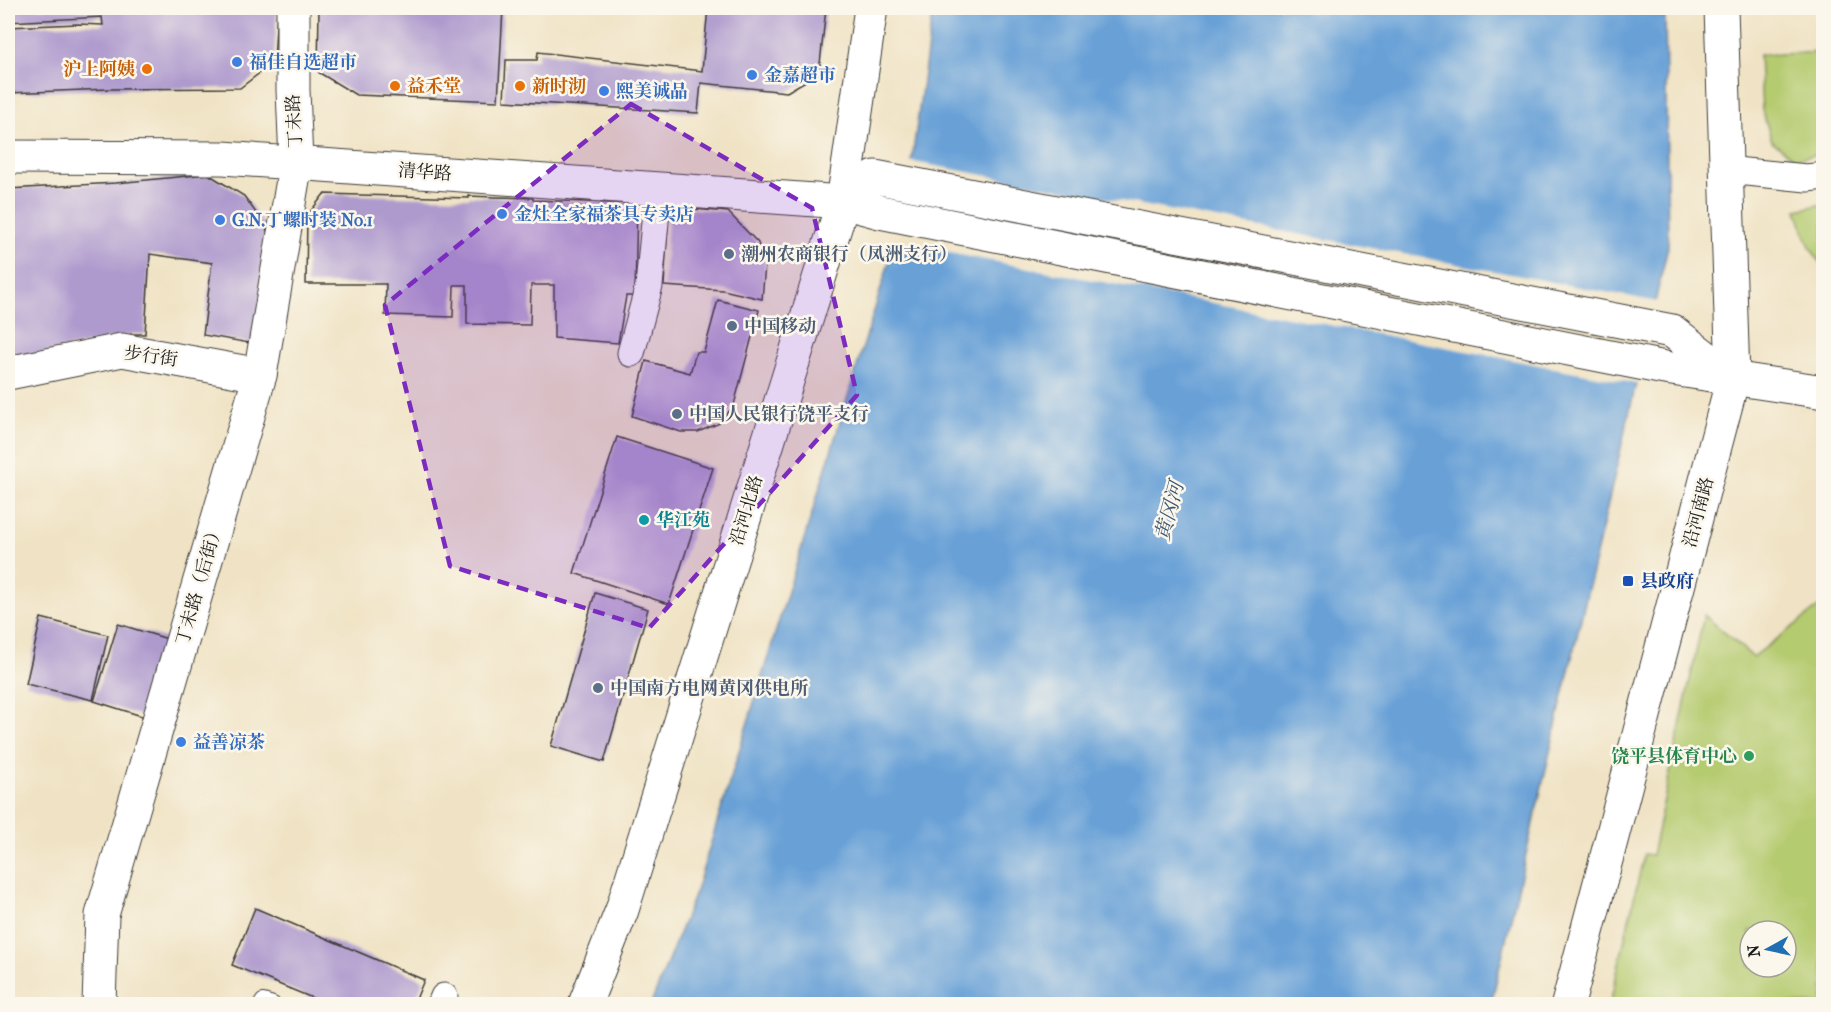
<svg xmlns="http://www.w3.org/2000/svg" width="1831" height="1012" font-family="'IM FELL French Canon','Noto Serif SC',serif">
	<style>
		.green { fill: #b5cb70; stroke: #687446; stroke-width: 1.5; fill-rule: evenodd }
		.water { fill: #69a1d7; stroke: #425e7a; stroke-width: 1.5 }
		.pier { fill: #f0e3c5 }
		.building { fill: #ae9acd }
		.lines { fill: none; stroke-linecap: round; stroke-linejoin: round }
		.service-casing { stroke: #3c3a35; stroke-width: 16 }
		.minor-casing { stroke: #3c3a35; stroke-width: 29 }
		.tertiary-casing { stroke: #3c3a35; stroke-width: 35 }
		.secondary-casing { stroke: #3c3a35; stroke-width: 35 }
		.primary-casing { stroke: #3c3a35; stroke-width: 35 }
		.service { stroke: #fff; stroke-width: 14 }
		.minor { stroke: #fff; stroke-width: 27 }
		.tertiary { stroke: #fff; stroke-width: 33 }
		.secondary { stroke: #fff; stroke-width: 33 }
		.primary { stroke: #fff; stroke-width: 33 }
		.marked { fill: #7b2cbf; fill-opacity: 0.2; stroke: #7b2cbf; stroke-width: 4.5; stroke-dasharray: 12 8; stroke-linejoin: round }
		.shop-dot { fill: #3f7fe0; stroke: #fbf7ec; stroke-width: 2 }
		.food-dot { fill: #e8710a; stroke: #fbf7ec; stroke-width: 2 }
		.service-dot { fill: #5c6f8a; stroke: #fbf7ec; stroke-width: 2 }
		.culture-dot { fill: #0f9aa8; stroke: #fbf7ec; stroke-width: 2 }
		.transit-dot { fill: #1a4fb4; stroke: #fbf7ec; stroke-width: 2 }
		.leisure-dot { fill: #2e9e5b; stroke: #fbf7ec; stroke-width: 2 }
		.labels { text-anchor: middle; stroke-width: 5; stroke-linejoin: round; paint-order: stroke }
		.shop-label { font-size: 18px; font-weight: bold; fill: #366cbe; stroke: #fbf7ec; text-anchor: start }
		.food-label { font-size: 18px; font-weight: bold; fill: #c56008; stroke: #fbf7ec; text-anchor: start }
		.street-label { font-size: 18px; fill: #1c1c1c; stroke: #fbf7ec }
		.service-label { font-size: 18px; font-weight: bold; fill: #4e5e75; stroke: #fbf7ec; text-anchor: start }
		.culture-label { font-size: 18px; font-weight: bold; fill: #0d838f; stroke: #fbf7ec; text-anchor: start }
		.transit-label { font-size: 18px; font-weight: bold; fill: #164399; stroke: #fbf7ec; text-anchor: start }
		.leisure-label { font-size: 18px; font-weight: bold; fill: #27864d; stroke: #fbf7ec; text-anchor: end }
		.water-label { font-size: 20px; font-style: italic; fill: #3f5870; stroke: #fbf7ec }
	</style>
	<rect width="100%" height="100%" fill="#fbf7ec"/>
	<filter id="ink" filterUnits="userSpaceOnUse"><feTurbulence type="fractalNoise" baseFrequency=".0167" numOctaves="2"/><feDisplacementMap in="SourceGraphic" scale="12" xChannelSelector="R" yChannelSelector="G"/><feConvolveMatrix kernelMatrix="1 2 1 2 8 2 1 2 1" color-interpolation-filters="sRGB"/></filter>
	<filter id="wash" filterUnits="userSpaceOnUse"><feTurbulence type="fractalNoise" baseFrequency=".008" numOctaves="4" result="noise"/><feDisplacementMap in="SourceGraphic" scale="24" xChannelSelector="R" yChannelSelector="G"/><feGaussianBlur stdDeviation="1.35" result="paint"/><feColorMatrix in="noise" values="0 0 0 0 0 0 0 0 0 0 0 0 0 0 0 0 0 1.4 0 .05"/><feComposite in="paint" operator="in"/></filter>
	<g filter="url(#wash)">
		<rect width="100%" height="100%" fill="#f0e3c5"/>
		<g class="green">
			<polygon points="1823,52 1823,153 1796,159 1772,141 1762,110 1759,55"/>
			<path d="M1823,204h1l-1,62c-14,-15 -20,-37 -26,-56z"/>
			<path d="M1823,604v400h-213l34,-150 8,1 52,-240 49,42zM1750,931h36v36h-36z"/>
		</g>
		<polygon class="water" points="933,8 1665,8 1668,247 1491,1004 651,1004 697,888 905,210"/>
		<polygon class="pier" points="909,161 1658,302 1639,384 892,242 902,210"/>
		<g id="blocks">
			<g class="building">
				<polygon points="8,8 165,8 165,12 198,10 198,8 277,8 274,62 240,88 109,89 8,93 8,27 78,24 103,25 102,17 8,22"/>
				<polygon points="319,8 388,8 436,12 436,8 503,8 498,101 356,95 318,72"/>
				<polygon points="708,8 826,8 819,73 787,92 701,83 698,113 504,101 506,60 537,60 538,52 702,71"/>
				<polygon points="208,174 244,196 266,227 272,249 261,345 203,335 212,263 150,254 145,334 132,334 8,361 8,189 116,183"/>
				<polygon points="324,194 469,198 469,196 494,197 533,198 533,200 637,204 635,296 626,296 618,343 554,338 554,285 531,285 530,325 467,324 467,285 454,285 453,317 385,315 386,284 306,284 307,216"/>
				<polygon points="669,207 728,212 758,243 765,265 762,299 723,290 664,286"/>
				<polygon points="718,300 759,310 734,405 720,423 698,432 681,432 632,416 646,361 690,373 696,352 704,352"/>
				<polygon points="617,437 713,468 669,604 574,573"/>
				<polygon points="595,593 648,609 604,762 551,746"/>
				<polygon points="41,618 108,635 93,700 26,684"/>
				<polygon points="118,624 171,640 148,718 94,701"/>
				<polygon points="255,908 424,980 414,1004 327,1004 232,965"/>
			</g>
		</g>
	</g>
	<g filter="url(#ink)">
		<use href="#blocks" fill-opacity="0" stroke="#3c3a35" stroke-width="1.5"/>
		<g class="lines">
			<defs>
				<polyline id="service" points="261,1004 263,1001 273,1004"/>
				<g id="minor">
					<polyline points="1725,170 1807,178 1824,176"/>
					<polyline points="631,353 649,286 658,190"/>
					<polyline points="441,1004 444,997"/>
				</g>
				<g id="tertiary">
					<polyline points="8,373 122,350 260,375"/>
					<polyline points="99,1004 102,915 260,375 296,162 293,90 293,8"/>
					<polyline points="585,1004 622,910 843,202 871,8"/>
				</g>
				<polyline id="secondary" points="1568,1004 1733,378 1721,8"/>
				<g id="primary">
					<polyline points="8,157 223,158 843,202 880,212 1665,368 1824,392"/>
					<polyline points="843,202 875,177 1672,331 1729,375"/>
				</g>
			</defs>
			<use href="#service" class="service-casing"/>
			<use href="#minor" class="minor-casing"/>
			<use href="#tertiary" class="tertiary-casing"/>
			<use href="#secondary" class="secondary-casing"/>
			<use href="#primary" class="primary-casing"/>
			<use href="#service" class="service"/>
			<use href="#minor" class="minor"/>
			<use href="#tertiary" class="tertiary"/>
			<use href="#secondary" class="secondary"/>
			<use href="#primary" class="primary"/>
		</g>
	</g>
	<path class="marked" d="M631,104l181,104 45,187 -208,233 -199,-62 -65,-261z"/>
	<g class="shop-dot">
		<circle cx="237" cy="62" r="6"/>
		<circle cx="752" cy="75" r="6"/>
		<circle cx="604" cy="91" r="6"/>
		<circle cx="502" cy="214" r="6"/>
		<circle cx="220" cy="220" r="6"/>
		<circle cx="181" cy="742" r="6"/>
	</g>
	<g class="food-dot">
		<circle cx="147" cy="69" r="6"/>
		<circle cx="395" cy="86" r="6"/>
		<circle cx="520" cy="86" r="6"/>
	</g>
	<g class="service-dot">
		<circle cx="729" cy="254" r="6"/>
		<circle cx="732" cy="326" r="6"/>
		<circle cx="677" cy="414" r="6"/>
		<circle cx="598" cy="688" r="6"/>
	</g>
	<circle class="culture-dot" cx="644" cy="520" r="6"/>
	<rect class="transit-dot" x="1622" y="575" width="12" height="12" rx="3"/>
	<circle class="leisure-dot" cx="1749" cy="756" r="6"/>
	<g class="labels">
		<g class="shop-label">
			<text x="249" y="68">福佳自选超市</text>
			<text x="764" y="81">金嘉超市</text>
			<text x="616" y="97">熙美诚品</text>
			<text x="514" y="220">金灶全家福茶具专卖店</text>
			<text x="232" y="226">G.N.丁螺时装 No.1</text>
			<text x="193" y="748">益善凉茶</text>
		</g>
		<g class="food-label">
			<text x="135" y="75" text-anchor="end">沪上阿姨</text>
			<text x="407" y="92">益禾堂</text>
			<text x="532" y="92">新时沏</text>
		</g>
		<g class="street-label">
			<text transform="translate(294 121) rotate(-93)" y="6">丁未路</text>
			<text transform="translate(425 172) rotate(4)" y="6">清华路</text>
			<text transform="translate(151 356) rotate(8)" y="6">步行街</text>
			<text transform="translate(746 510) rotate(-73)" y="6">沿河北路</text>
			<text transform="translate(1698 512) rotate(-75)" y="6">沿河南路</text>
			<text transform="translate(199 584) rotate(-74)" y="6">丁未路（后街）</text>
		</g>
		<g class="service-label">
			<text x="741" y="260">潮州农商银行（凤洲支行）</text>
			<text x="744" y="332">中国移动</text>
			<text x="689" y="420">中国人民银行饶平支行</text>
			<text x="610" y="694">中国南方电网黄冈供电所</text>
		</g>
		<g class="culture-label">
			<text x="656" y="526">华江苑</text>
		</g>
		<g class="transit-label">
			<text x="1640" y="587">县政府</text>
		</g>
		<g class="leisure-label">
			<text x="1737" y="762">饶平县体育中心</text>
		</g>
		<g class="water-label">
			<text transform="translate(1169 511) rotate(-75)" y="7">黄冈河</text>
		</g>
	</g>
	<rect width="1831" height="1012" fill="none" stroke="#fbf7ec" stroke-width="30"/>
	<g transform="translate(1768 949) rotate(262)"><circle r="28" fill="#fbf7ec" stroke="#a29f99" stroke-width="1.5"/>
	<path d="M0-4.5L10 22L0 15L-10 22Z" fill="#1f6fb2"/>
	<text y="-9" font-size="16" font-weight="bold" text-anchor="middle" fill="#1c1c1c">N</text>
	</g>
</svg>
